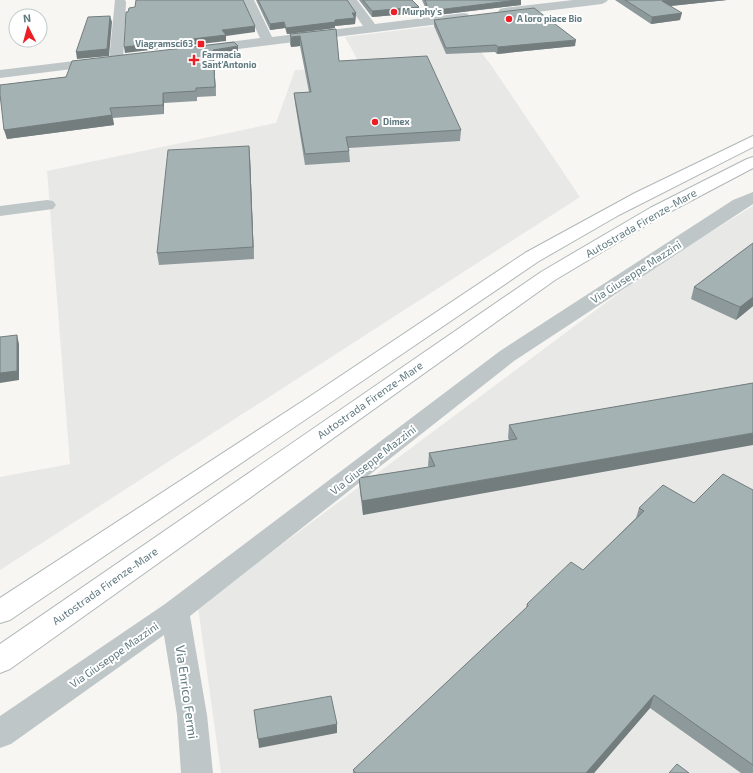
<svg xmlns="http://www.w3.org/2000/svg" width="753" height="773" font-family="'Exo 2',sans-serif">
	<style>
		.built { fill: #e8e8e7 }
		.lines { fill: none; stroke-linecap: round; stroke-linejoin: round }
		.highway-casing { stroke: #b0b8b9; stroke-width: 2 }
		.minor { fill: #bfc6c8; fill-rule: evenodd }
		.highway { fill: #fff; fill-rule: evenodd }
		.wall { fill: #8d999b }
		.shaded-wall { fill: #737d7e }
		.building { fill: #a4b2b4; stroke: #737d7e }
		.poi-dot { fill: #ec1e25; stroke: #fff; stroke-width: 1.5 }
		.labels { text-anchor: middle; stroke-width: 4; stroke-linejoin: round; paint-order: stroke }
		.far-poi-label { font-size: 9px; font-weight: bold; fill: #607a80; stroke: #fff; text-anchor: start }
		.street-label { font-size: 11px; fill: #607a80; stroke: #fff }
		.near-street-label { font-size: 13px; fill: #607a80; stroke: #fff }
	</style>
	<rect width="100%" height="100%" fill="#f7f6f3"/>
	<g class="built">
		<polygon points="459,23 491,65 580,197 0,570 0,477 70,464 47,171 276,123 295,70 362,68 345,37"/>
		<polygon points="753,206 753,773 221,773 198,607 655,266"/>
	</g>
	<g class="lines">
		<defs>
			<g id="highway">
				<polygon points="753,136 753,147 619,215 539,261 10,620 0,623 0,598 309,397 525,253 635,193"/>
				<polygon points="753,157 753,168 662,216 555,280 10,669 0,673 0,644 541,272 650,208 747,159"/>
			</g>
		</defs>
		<use href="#highway" class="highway-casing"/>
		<g class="minor">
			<polygon points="115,0 125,0 126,2 123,60 121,63 111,63 109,60"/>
			<polygon points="242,0 254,0 272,37 363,26 345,0 357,0 375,24 464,13 468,14 470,17 468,20 464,21 206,53 201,52 199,49 201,46 206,45 260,38"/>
			<polygon points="573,0 608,0 606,2 602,4 504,16 500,15 498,12 500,9 504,8"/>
			<polygon points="99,58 104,59 106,62 104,65 0,78 0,70"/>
			<polygon points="753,192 753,204 514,361 190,616 207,715 213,773 181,773 177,715 164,635 11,744 0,748 0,716 165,604 500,351 733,200"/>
			<polygon points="47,200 53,201 56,205 53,209 0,216 0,206"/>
		</g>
		<use href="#highway" class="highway"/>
	</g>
	<g class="wall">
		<polygon points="256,0 347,0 356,13 355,24 335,26 335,28 287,34 285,28 270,30"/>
		<polygon points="359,0 412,0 419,7 418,13 372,17"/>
		<polygon points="422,0 521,0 521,5 429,16"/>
		<polygon points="615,0 727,0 670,6 680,20 651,24"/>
		<polygon points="434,20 575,46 497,54 495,52 446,54 434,26"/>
		<polygon points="336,29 339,61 461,130 460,141 349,148 349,151 350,162 305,165 295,103 294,93 309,92 300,46 291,47 290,44 290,34"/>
		<polygon points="238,55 214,59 216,96 197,97 197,101 164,103 164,114 113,118 114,125 7,139 0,85"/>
		<polygon points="249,146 250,157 254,259 159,265 157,253"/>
		<polygon points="753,243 753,306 736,320 691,299 694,287"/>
		<polygon points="753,383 363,515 360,492 359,478 429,467 428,466 429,453 509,440 508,438 509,425"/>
		<polygon points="753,490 753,773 741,773 650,708 594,773 353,773 353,770 526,608 527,604 583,570 636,518 639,508 694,503"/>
	</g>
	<g class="shaded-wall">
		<polygon points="517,0 521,0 521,5 429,16 429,11"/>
		<polygon points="671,0 727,0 661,7 662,1"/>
		<polygon points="419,7 418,13 372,17 372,11"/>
		<polygon points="352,13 356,13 355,24 335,26 335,28 287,34 286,28 335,20"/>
		<polygon points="682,13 680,20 651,24 652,17"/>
		<polygon points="110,16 112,22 109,56 77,59 76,52"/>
		<polygon points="284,22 285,28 270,30 270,24"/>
		<polygon points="255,26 255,32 226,36 226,41 125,53 124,47 222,30"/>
		<polygon points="300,36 300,46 291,47 291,37"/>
		<polygon points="576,40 575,46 497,54 498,47"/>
		<polygon points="238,46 238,55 214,59 216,96 215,87 213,50"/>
		<polygon points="163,93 164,103 164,114 163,105"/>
		<polygon points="112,115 114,125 7,139 4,130"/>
		<polygon points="249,146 250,157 254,259 253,247"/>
		<polygon points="753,297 753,306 736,320 740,307"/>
		<polygon points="17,335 19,344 19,380 0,383 0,373"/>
		<polygon points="753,433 753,445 363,515 362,501"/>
		<polygon points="654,695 650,708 594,773 586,773"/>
		<polygon points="337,724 337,733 259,748 258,739"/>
	</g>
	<g class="building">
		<polygon points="136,0 243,0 255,26 222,30 226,35 124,47 126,12 128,12 129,8 135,7"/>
		<polygon points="258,0 347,0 356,13 352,13 355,18 335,20 335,22 286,28 284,22 270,24"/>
		<polygon points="363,0 412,0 419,7 372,11"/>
		<polygon points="425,0 517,0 429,11"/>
		<polygon points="625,0 671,0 662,1 682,13 652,17"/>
		<polygon points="534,8 576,40 498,47 496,45 446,48 434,20"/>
		<polygon points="110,16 107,49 76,52 88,17"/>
		<polygon points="336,29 339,61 427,56 461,130 346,137 349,151 305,154 294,93 311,92 300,36 291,37 290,34"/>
		<polygon points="234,42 238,46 213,50 215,87 196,88 196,91 163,93 163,105 110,108 112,115 4,130 0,94 0,85 66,77 72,61"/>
		<polygon points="249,146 253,247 157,253 168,150"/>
		<polygon points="753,243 753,297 740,307 694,287"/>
		<polygon points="17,335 17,371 0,373 0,337"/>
		<polygon points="753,383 753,433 362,501 359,478 435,466 429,453 517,439 509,425"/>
		<polygon points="723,474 753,490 753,765 654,695 586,773 356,773 353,770 528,606 527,604 571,562 583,570 644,511 639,508 663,485 694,503"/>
		<polygon points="331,696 337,724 258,739 254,710"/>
		<polygon points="677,764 689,773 669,773"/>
	</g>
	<g class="poi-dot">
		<circle cx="394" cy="12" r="4"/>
		<circle cx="509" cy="19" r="4"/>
		<rect x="197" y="40" width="8" height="8" rx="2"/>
		<path d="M192 54h4v4h4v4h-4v4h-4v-4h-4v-4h4z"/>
		<circle cx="375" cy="122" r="4"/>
	</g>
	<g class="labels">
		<g class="far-poi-label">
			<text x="402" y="15">Murphy's</text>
			<text x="517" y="22">A loro piace Bio</text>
			<text x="193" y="47" text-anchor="end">Viagramsci63</text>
			<text x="202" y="58">Farmacia<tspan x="202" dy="10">Sant'Antonio</tspan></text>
			<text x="383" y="125">Dimex</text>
		</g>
		<g class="street-label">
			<text transform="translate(641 223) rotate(-30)" y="4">Autostrada Firenze-Mare</text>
			<text transform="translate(636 272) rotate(-33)" y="4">Via Giuseppe Mazzini</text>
			<text transform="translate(370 400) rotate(-35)" y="4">Autostrada Firenze-Mare</text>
			<text transform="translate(373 460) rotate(-38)" y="4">Via Giuseppe Mazzini</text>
			<text transform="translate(105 586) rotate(-35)" y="4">Autostrada Firenze-Mare</text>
			<text transform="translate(114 655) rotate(-35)" y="4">Via Giuseppe Mazzini</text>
		</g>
		<g class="near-street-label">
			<text transform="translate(187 692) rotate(82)" y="5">Via Enrico Fermi</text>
		</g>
	</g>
	<g transform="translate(28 28) rotate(354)"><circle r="19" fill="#ffffff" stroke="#bfcacc"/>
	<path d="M0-3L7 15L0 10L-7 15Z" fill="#ec1e25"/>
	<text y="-6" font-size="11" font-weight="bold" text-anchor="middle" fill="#607a80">N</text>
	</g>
</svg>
